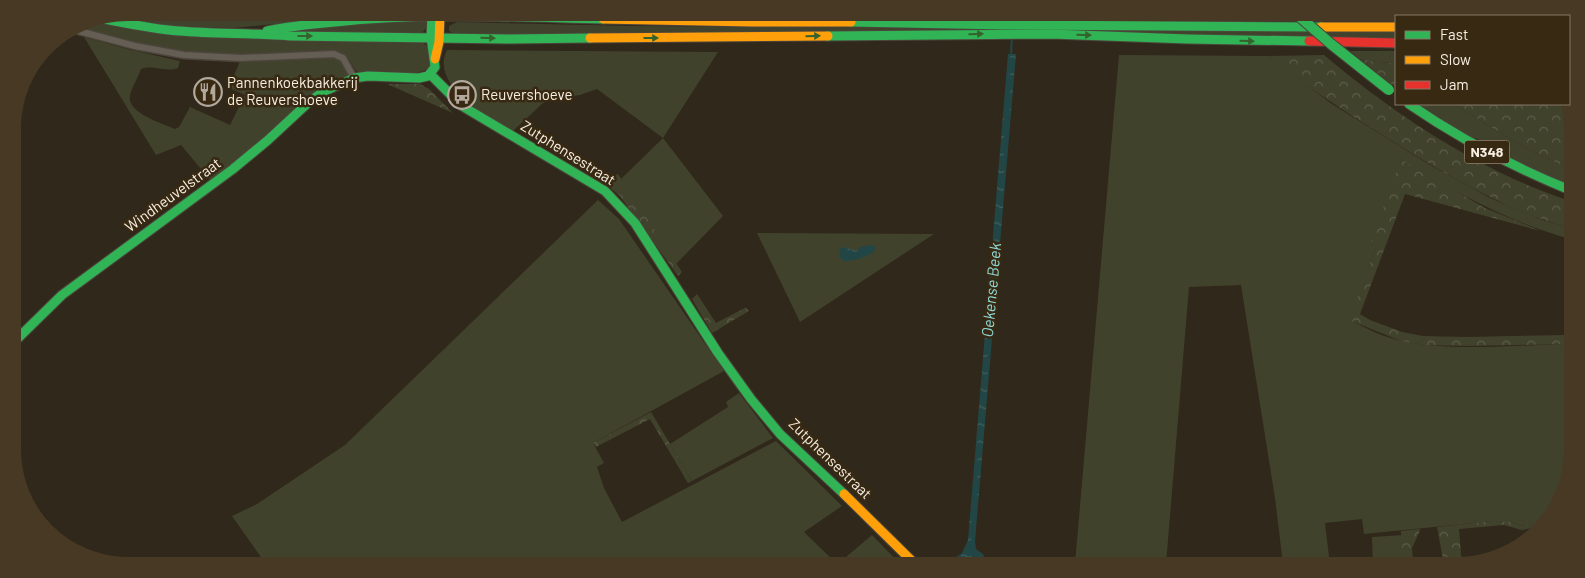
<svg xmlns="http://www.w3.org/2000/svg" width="1585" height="578" font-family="Barlow,sans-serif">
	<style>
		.green { fill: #41422c }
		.forest { fill: url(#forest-crowns) }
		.water { fill: url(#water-ripples) }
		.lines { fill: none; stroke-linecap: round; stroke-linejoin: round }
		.stream { stroke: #224645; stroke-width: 2 }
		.street-casing { stroke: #4c453c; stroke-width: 9 }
		.fast-casing { stroke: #4c453c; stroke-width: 11 }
		.slow-casing { stroke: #4c453c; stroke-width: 11 }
		.jam-casing { stroke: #4c453c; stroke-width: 11 }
		.street { stroke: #655e54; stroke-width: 6 }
		.fast { stroke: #30b455; stroke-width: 9 }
		.slow { stroke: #ff9f0a; stroke-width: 9 }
		.jam { stroke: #e5322d; stroke-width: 9 }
		.fast-bridge-casing { stroke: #4c453c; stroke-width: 12; stroke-linecap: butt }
		.fast-bridge { stroke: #30b455; stroke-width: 10 }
		.oneway { fill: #35612d }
		.labels { text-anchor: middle; stroke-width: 5; stroke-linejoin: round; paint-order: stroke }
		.shield { fill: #382913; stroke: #beb4a4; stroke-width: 1 }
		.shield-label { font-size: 14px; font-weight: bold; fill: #f8efe2 }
		.poi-label { font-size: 15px; fill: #f8efe2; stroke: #382913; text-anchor: start }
		.street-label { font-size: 15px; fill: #f8efe2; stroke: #382913 }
		.water-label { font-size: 16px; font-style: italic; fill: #8ed9d9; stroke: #382913 }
	</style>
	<defs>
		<pattern id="forest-crowns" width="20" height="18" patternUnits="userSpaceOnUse" patternTransform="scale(1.25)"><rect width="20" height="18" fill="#41422c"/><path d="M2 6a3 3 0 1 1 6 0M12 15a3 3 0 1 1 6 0" fill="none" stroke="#5d5e4a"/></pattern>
		<pattern id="water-ripples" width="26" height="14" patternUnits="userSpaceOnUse" patternTransform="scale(1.25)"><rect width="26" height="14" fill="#224645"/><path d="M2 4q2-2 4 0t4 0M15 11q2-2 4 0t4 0" fill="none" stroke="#436160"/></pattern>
	</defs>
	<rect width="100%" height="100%" fill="#30281b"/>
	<g class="green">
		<polygon points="128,13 376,14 234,28 174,26 111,16"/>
		<polygon points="424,19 426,21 427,27 422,33 289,31 375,21"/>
		<path d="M88,20c81,20 163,18 246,18 29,1 58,2 87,3 6,4 9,9 10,16 2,24 -34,14 -48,14 -7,0 -16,3 -23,2 -8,-1 -7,-20 -28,-23 -35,1 -69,5 -103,5 -53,0 -104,-15 -154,-28z"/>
		<polygon points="457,22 633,26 1005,28 1005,31 458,35 449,31 449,26"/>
		<polygon points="1017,30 1396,31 1396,40"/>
		<path d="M84,37l47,13 49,11 -2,7c-12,5 -25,-4 -37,1 -3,9 -9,18 -11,26 -4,18 32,28 45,34l4,-2 11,-20 40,18 15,-30 -16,-7 11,-27c12,0 24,0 35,-1 14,-1 42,-8 55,-5 9,2 13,9 17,16v5l-136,105 -30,-36 -25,10z"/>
		<path d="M447,50l271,2 -55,86 60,78 -47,48 -55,-85 42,-41 -66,-49 -17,6 -28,4 -9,4 -30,28c-24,-13 -84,-46 -66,-81z"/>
		<polygon points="1350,51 1396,51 1396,63 1377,62 1360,59"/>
		<path d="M1119,55l149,1 64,48 98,61 60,33 53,22 27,8v11c-61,-17 -116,-47 -169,-80l-24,86 -27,75c15,8 35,18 53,21 51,11 113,4 165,3l-2,143 -25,35 -20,4 -10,-4 -17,-1 -130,13 -2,-15 -37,4 5,42 -47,-1 -8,-66 -34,-213 -52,2 -23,277h-91z"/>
		<polygon points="1418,104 1453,104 1524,147 1553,161 1559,164 1565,163 1571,161 1570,185 1516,162 1504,153 1478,139 1468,136"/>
		<polygon points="598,200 619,219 724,371 593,443 604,463 597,467 604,488 622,522 776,441 842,506 804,532 836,563 263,560 232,516 257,504 345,445"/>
		<polygon points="757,233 934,234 800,322"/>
		<polygon points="739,393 773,438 692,481 670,444 728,407 726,402"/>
		<polygon points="872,535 899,563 839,563"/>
		<polygon points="1404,535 1405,565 1373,565 1372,537"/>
	</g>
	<g class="forest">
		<path d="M1324,55c71,60 157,117 246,146v27c-68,-19 -127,-55 -186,-92 -40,-25 -79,-50 -116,-80z"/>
		<polygon points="1360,59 1377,62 1396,63 1396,88"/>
		<polygon points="378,84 420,84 429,89 453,113 387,84"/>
		<polygon points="1453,104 1567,104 1571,113 1571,161 1565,163 1559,164 1553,161 1524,147"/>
		<polygon points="1401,159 1485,208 1541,231 1405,194 1360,314 1370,320 1402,332 1423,336 1466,337 1568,335 1568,344 1468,346 1426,345 1401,341 1349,320 1377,245 1371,241"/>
		<polygon points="618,174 682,272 678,276 620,196 602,181"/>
		<polygon points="697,294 716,323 743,309 746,308 749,311 712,333 692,299"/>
		<polygon points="651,412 692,481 688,483 650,419 596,447 593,443"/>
		<polygon points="1494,521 1511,522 1521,526 1541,522 1537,527 1522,530 1504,525 1459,529 1462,565 1444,565 1437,527"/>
		<polygon points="1420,529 1419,533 1412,548 1413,565 1403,565 1401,531"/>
	</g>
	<g class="water">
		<polygon points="1008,54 1016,54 975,541 976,549 983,554 986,563 951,563 956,557 962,553 968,540"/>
		<path d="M872,245l3,2v3c-4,6 -20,11 -28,11 -5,0 -5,-1 -8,-5l1,-7 4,-2 12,4 4,-4z"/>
	</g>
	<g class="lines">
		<g class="stream">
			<polyline points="1013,23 1014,16"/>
			<polyline points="1011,55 1012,37"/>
		</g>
		<defs>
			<polyline id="street" points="71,29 135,46 184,55 241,58 334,54 343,58 354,78"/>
			<g id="fast">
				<path d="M99,18c26,5 53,11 80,13 37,3 74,2 111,5l219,3 81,-1"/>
				<polyline points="851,22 1004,25 1321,27"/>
				<path d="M267,31c23,-5 45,-7 68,-9 89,-10 179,-5 268,-3"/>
				<polyline points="828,36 1051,34 1188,39 1309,41"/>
				<polyline points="430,74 462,106 605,191 635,223 718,353 751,399 780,434 844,494"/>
				<path d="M1409,104c51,35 104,63 161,86"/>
				<polyline points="14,342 62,295 233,169 268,140 309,102 323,92 354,78 368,76 419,78 428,76 435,67 431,37 432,15"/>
			</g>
			<g id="slow">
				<polyline points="603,19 752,22 851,22"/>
				<polyline points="1321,27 1396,27"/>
				<polyline points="590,38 828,36"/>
				<polyline points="435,59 439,42 440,15"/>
				<polyline points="844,494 914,563"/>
			</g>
			<polyline id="jam" points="1309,41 1396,43"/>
		</defs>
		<use href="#street" class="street-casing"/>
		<use href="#fast" class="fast-casing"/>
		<use href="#slow" class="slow-casing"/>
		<use href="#jam" class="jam-casing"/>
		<use href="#street" class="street"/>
		<use href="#fast" class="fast"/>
		<use href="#slow" class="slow"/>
		<use href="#jam" class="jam"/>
		<defs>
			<polyline id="fast-bridge" points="1301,18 1331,44 1389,90"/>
		</defs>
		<use href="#fast-bridge" class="fast-bridge-casing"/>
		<use href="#fast-bridge" class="fast-bridge"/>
	</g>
	<defs><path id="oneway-solid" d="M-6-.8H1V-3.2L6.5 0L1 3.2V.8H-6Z" transform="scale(1.25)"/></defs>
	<g class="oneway">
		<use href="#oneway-solid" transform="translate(976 34) rotate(-1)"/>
		<use href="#oneway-solid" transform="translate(1084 35) rotate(2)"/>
		<use href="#oneway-solid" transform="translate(305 36)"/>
		<use href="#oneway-solid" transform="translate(813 36) rotate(-1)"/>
		<use href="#oneway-solid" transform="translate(488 38) rotate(1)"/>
		<use href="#oneway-solid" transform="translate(651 38)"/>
		<use href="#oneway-solid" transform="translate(1247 41) rotate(1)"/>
	</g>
	<defs>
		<symbol id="restaurant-ring" viewBox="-11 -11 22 22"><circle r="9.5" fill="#382913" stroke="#b2a99c" stroke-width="1.5"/><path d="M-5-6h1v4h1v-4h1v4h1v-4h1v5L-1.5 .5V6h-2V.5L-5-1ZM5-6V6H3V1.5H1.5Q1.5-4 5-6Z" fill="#b2a99c"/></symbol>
		<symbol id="bus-ring" viewBox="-11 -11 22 22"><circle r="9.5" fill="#382913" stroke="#b2a99c" stroke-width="1.5"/><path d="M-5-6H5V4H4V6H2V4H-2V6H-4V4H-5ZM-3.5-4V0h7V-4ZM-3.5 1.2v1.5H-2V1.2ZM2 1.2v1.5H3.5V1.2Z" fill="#b2a99c"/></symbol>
	</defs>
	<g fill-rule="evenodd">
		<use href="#restaurant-ring" x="192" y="76" width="32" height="32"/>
		<use href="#bus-ring" x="446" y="79" width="32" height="32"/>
	</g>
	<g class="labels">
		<rect class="shield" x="1464.5" y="140.5" width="45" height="23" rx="4"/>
		<g class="shield-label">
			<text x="1487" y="157">N348</text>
		</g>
		<g class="poi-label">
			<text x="227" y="88">Pannenkoekbakkerij<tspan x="227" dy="17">de Reuvershoeve</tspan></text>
			<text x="481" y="100">Reuvershoeve</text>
		</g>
		<g class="street-label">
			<text transform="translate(568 153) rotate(32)" y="5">Zutphensestraat</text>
			<text transform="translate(173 195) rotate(-36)" y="5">Windheuvelstraat</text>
			<text transform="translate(830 459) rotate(44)" y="5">Zutphensestraat</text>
		</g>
		<g class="water-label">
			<text transform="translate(991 290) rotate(-85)" y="6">Oekense Beek</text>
		</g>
	</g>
	<path d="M0 0H1585V578H0ZM128 21H1457A107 107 0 0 1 1564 128V450A107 107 0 0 1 1457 557H128A107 107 0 0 1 21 450V128A107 107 0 0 1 128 21Z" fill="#473924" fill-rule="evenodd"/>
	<rect x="1395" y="15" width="175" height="90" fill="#382913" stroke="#857866"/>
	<rect x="1405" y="31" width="25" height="8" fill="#30b455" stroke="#857866"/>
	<text x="1440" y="40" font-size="15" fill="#f8efe2">Fast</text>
	<rect x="1405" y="56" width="25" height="8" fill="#ff9f0a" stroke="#857866"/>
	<text x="1440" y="65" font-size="15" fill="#f8efe2">Slow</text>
	<rect x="1405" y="81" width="25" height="8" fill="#e5322d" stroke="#857866"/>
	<text x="1440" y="90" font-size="15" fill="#f8efe2">Jam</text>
</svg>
